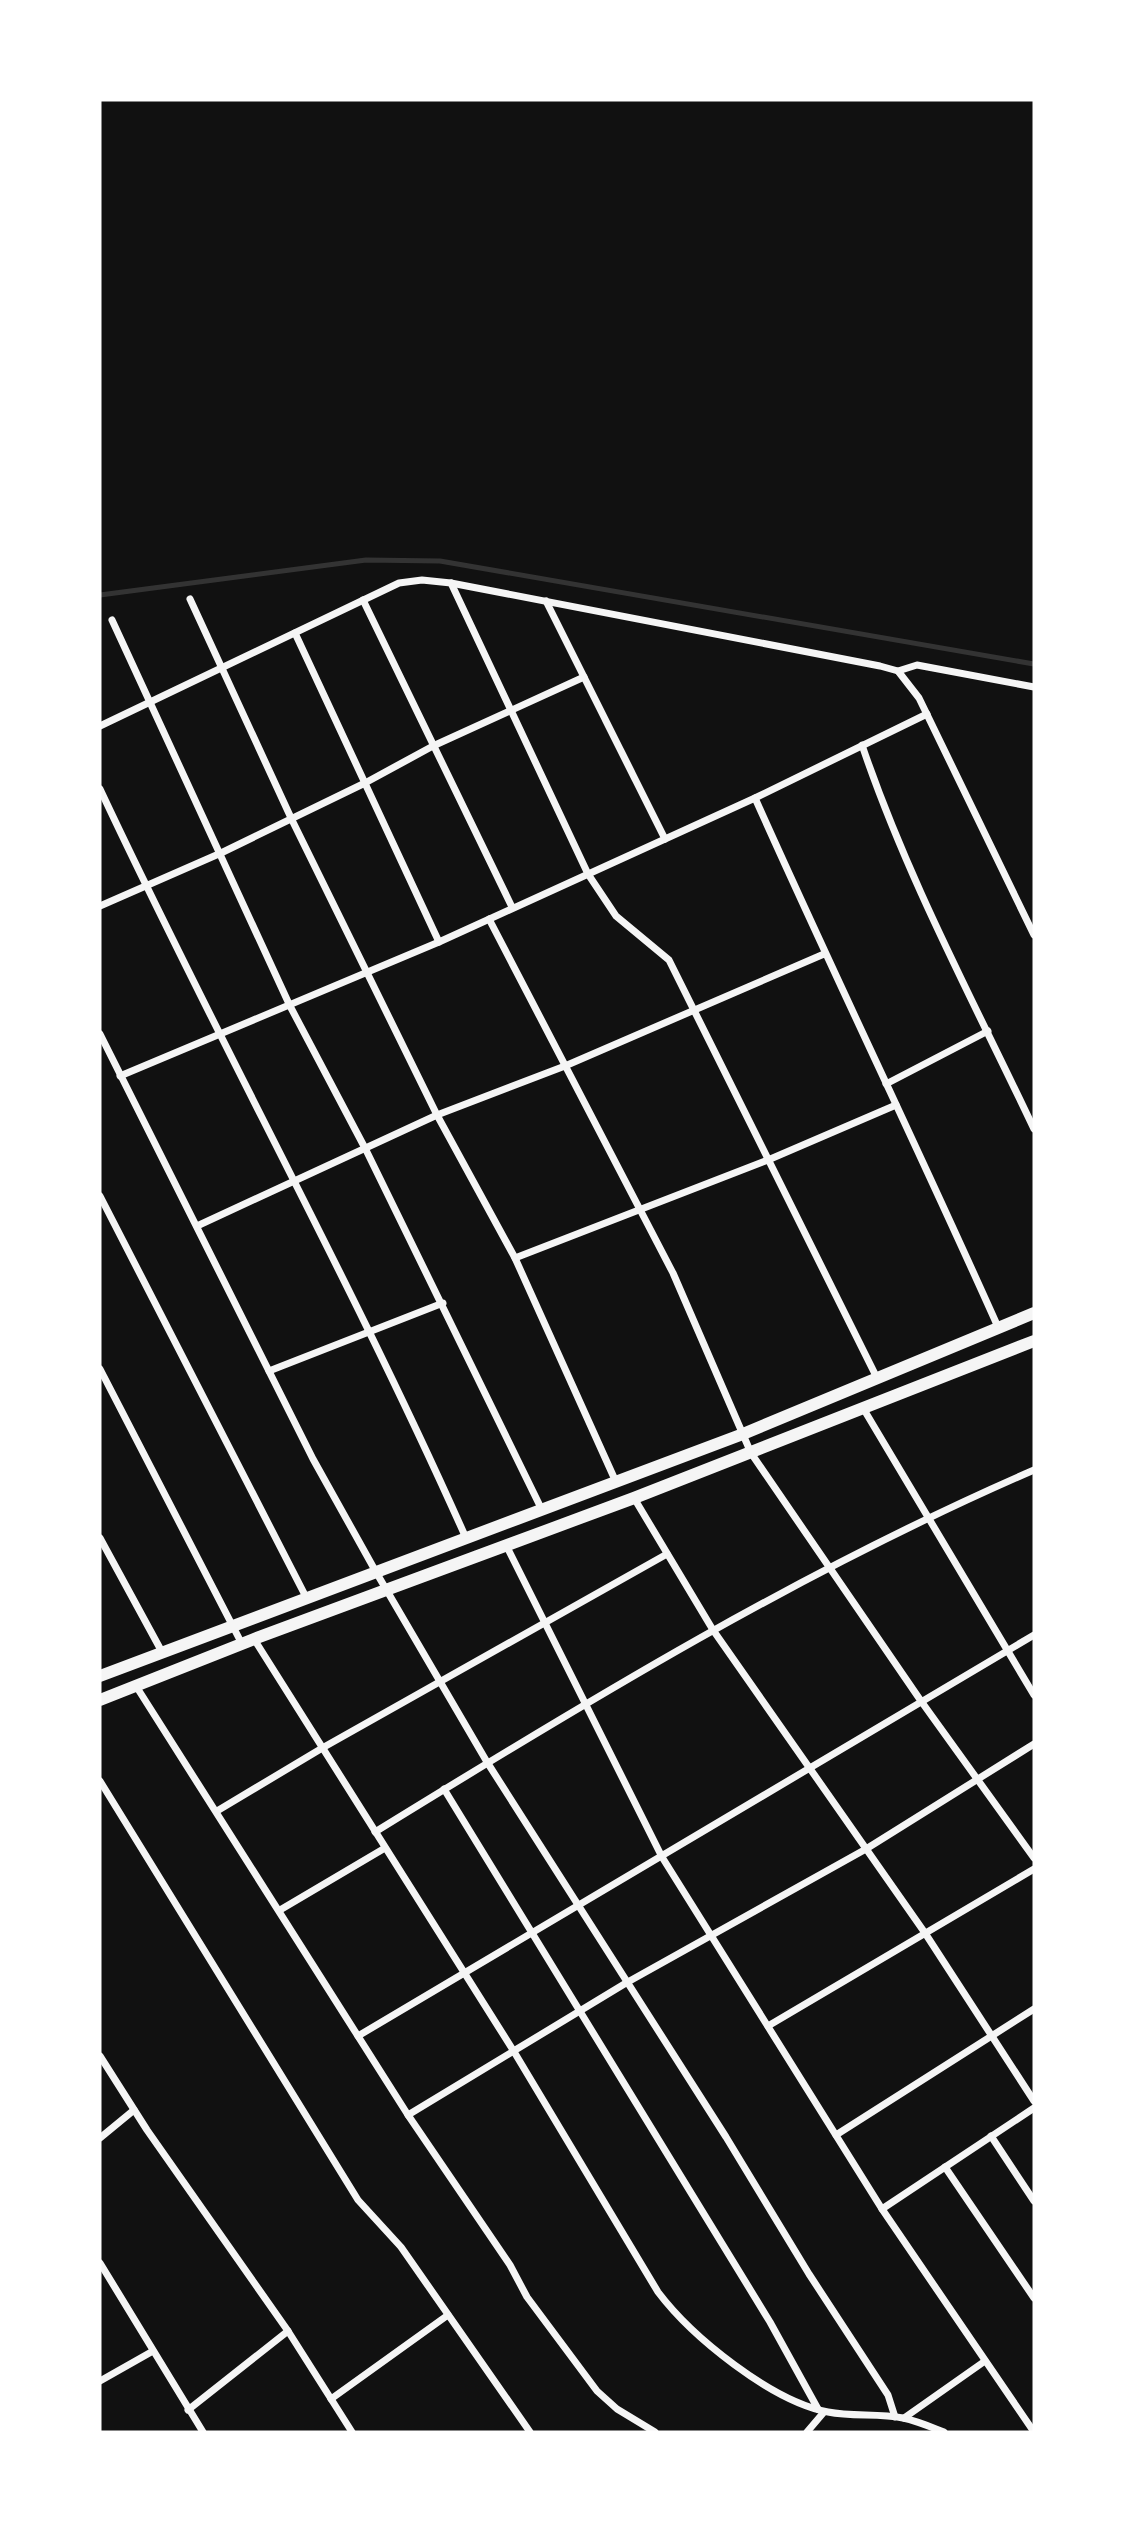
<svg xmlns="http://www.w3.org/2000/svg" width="1134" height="2532" font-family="'Titillium Web',sans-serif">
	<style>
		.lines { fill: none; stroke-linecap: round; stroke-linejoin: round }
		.stream { stroke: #333; stroke-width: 5 }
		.minor { stroke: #f5f5f5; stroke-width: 7 }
		.secondary { stroke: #f5f5f5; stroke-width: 12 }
	</style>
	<rect width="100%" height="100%" fill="#111"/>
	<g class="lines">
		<polyline class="stream" points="100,595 366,560 440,561 1034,664"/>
		<g class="minor">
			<polyline points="451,583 588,874 616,916 669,960 877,1378"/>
			<polyline points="190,599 292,820 437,1115 515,1258 616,1482"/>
			<polyline points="363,600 512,907"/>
			<polyline points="546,601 665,839"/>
			<polyline points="112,620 290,1006 366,1150 542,1510"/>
			<polyline points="295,633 439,942"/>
			<polyline points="898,671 917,665 1034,687"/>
			<polyline points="100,726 399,583 422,580 451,583 880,666 898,671 919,698 1034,935"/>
			<path d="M862,745c45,133 112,257 172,384"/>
			<path d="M100,789c118,252 253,495 366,749"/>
			<path d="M755,798c79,177 164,352 243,529"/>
			<polyline points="100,906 221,853 365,783 433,746 584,677"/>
			<polyline points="489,919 673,1273 751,1453 921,1701 1034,1858"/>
			<polyline points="100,1034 313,1459 376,1572 487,1762 726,2137 809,2274 888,2395 895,2417"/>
			<polyline points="120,1076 439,942 755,798 927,714"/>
			<polyline points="886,1084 988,1031"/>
			<polyline points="100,1196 306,1597"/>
			<polyline points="197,1226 437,1115 565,1066 824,954"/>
			<polyline points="515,1258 768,1160 896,1105"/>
			<polyline points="100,1369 242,1644"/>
			<polyline points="269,1371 443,1303"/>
			<polyline points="863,1408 1034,1695"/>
			<polyline points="634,1498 713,1630 925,1933 1034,2101"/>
			<polyline points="100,1538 162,1652"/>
			<polyline points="507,1547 662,1857 882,2209 1034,2432"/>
			<path d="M254,1639l259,411 145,242c34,45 113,109 170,120 25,5 50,1 75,6 14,3 28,9 41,14"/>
			<polyline points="136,1686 408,2115 510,2265 527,2297 597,2391 617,2409 655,2432"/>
			<polyline points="100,1781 358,2200 401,2247 530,2432"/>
			<polyline points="444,1789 770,2322 818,2409"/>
			<polyline points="217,1811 324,1747 667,1554"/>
			<path d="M375,1832c214,-132 428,-262 659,-362"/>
			<polyline points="280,1910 385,1848"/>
			<polyline points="768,2026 1034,1869"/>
			<polyline points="358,2036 1034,1635"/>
			<polyline points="100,2056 147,2130 288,2331 352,2432"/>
			<polyline points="408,2115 626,1983 866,1849 1034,1744"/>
			<polyline points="836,2135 1034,2009"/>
			<polyline points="991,2136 1034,2201"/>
			<polyline points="100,2138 134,2110"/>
			<polyline points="945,2167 1034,2298"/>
			<polyline points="882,2209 1034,2108"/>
			<polyline points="100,2263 203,2432"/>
			<polyline points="100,2381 153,2351"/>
			<polyline points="331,2399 448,2315"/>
			<polyline points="188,2410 288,2331"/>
			<polyline points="904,2418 985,2361"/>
			<polyline points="807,2432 824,2412"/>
		</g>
		<g class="secondary">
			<polyline points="100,1676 743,1434 1034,1313"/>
			<polyline points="100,1700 254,1639 634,1498 1034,1341"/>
		</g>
	</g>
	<rect width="1134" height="2532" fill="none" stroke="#ffffff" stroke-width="203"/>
</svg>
